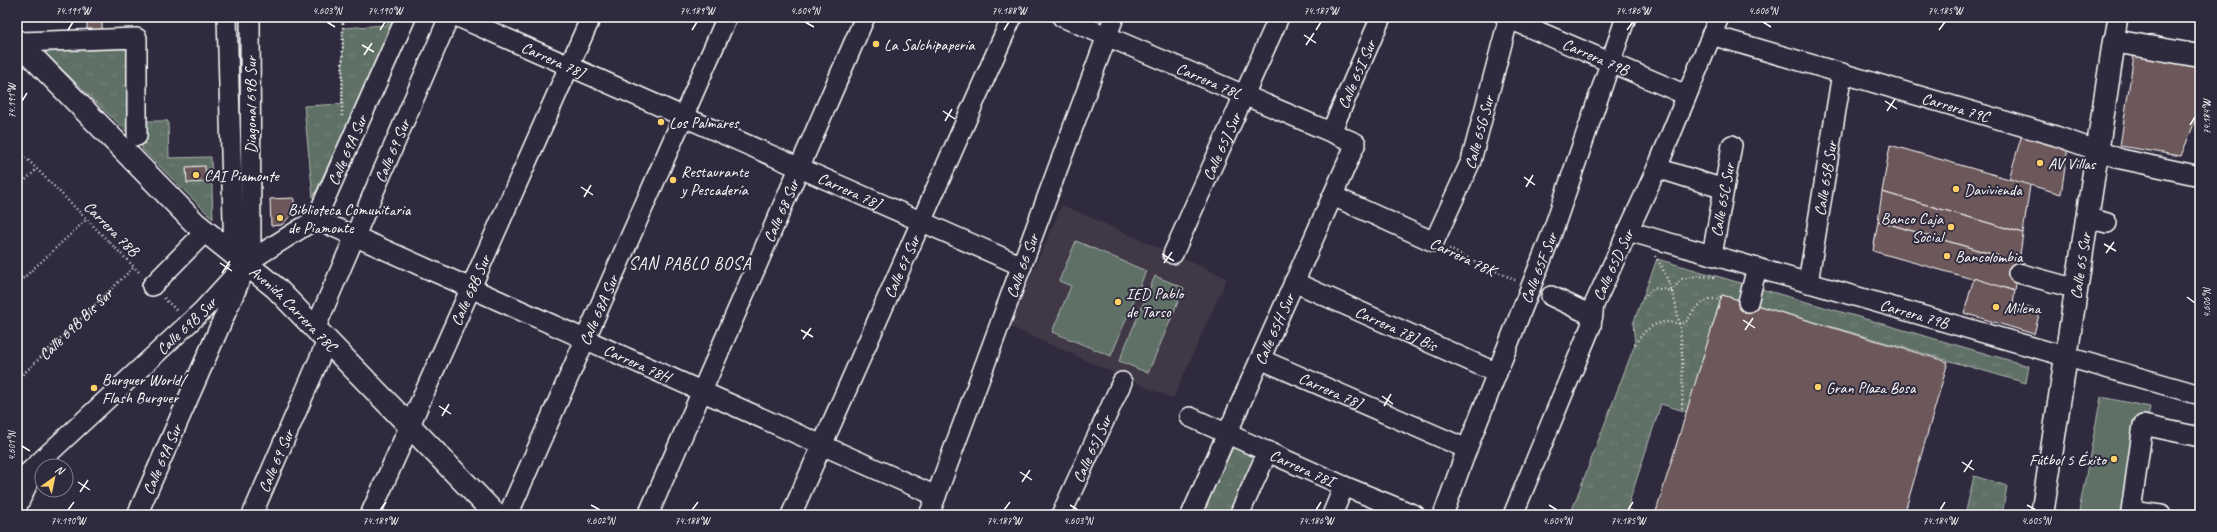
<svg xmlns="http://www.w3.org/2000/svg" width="2217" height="532" font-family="Caveat,sans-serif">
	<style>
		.built { fill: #413846 }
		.grass { fill: url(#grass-tufts); stroke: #aeb7b2 }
		.pitch { fill: #5e6f66; stroke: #aeb7b2 }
		.building { fill: #6c585a; stroke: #fff }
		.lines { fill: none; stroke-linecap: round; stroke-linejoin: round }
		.minor-casing { stroke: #fff; stroke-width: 22 }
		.major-casing { stroke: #fff; stroke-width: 25 }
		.path { stroke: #fff; stroke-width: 2.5; stroke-dasharray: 1 3; stroke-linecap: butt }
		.minor { stroke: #2f2a3d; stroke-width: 19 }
		.major { stroke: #2f2a3d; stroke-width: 22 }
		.ticks { fill: none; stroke: #fff; stroke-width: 1.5 }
		.poi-dot { fill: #ffd166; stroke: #2f2a3d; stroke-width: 1.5 }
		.labels { text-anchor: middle; stroke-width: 4; stroke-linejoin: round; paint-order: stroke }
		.poi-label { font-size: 16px; fill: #fff; stroke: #2f2a3d; text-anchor: start }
		.street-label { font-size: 16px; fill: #fff; stroke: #2f2a3d }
		.neighbourhood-label { font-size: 17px; letter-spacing: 1px; fill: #fff; stroke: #2f2a3d }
		.neatline { fill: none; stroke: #fff; stroke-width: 1.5 }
		.ticks-label { font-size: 10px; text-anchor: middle; fill: #fff }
	</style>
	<defs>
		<pattern id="grass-tufts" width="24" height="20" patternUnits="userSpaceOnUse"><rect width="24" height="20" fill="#5e6f66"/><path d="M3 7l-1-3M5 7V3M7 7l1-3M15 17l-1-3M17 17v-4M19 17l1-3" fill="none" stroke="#76857d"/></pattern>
	</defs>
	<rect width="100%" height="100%" fill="#2f2a3d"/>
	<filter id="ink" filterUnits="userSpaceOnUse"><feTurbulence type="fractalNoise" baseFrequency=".025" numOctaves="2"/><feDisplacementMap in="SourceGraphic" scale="8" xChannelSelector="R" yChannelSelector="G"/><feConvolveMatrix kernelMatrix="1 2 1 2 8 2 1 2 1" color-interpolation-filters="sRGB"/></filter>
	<g filter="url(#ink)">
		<polygon class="built" points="1062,205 1227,278 1173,399 1009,326"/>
		<g class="grass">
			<polygon points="387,17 397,17 313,198 304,106 342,104 343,28 387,25"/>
			<polygon points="130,46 127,132 42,50"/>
			<polygon points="141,121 168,121 169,158 211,157 213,219 142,149"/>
			<polygon points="1657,259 2029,366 2026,383 1722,295 1687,412 1661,404 1627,509 1645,515 1570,515 1635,344 1633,324"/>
			<polygon points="1233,447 1258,459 1233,515 1202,515"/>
			<polygon points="1974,476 2007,486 2002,515 1965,515"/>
		</g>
		<g class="pitch">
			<polygon points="1076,241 1146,271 1111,356 1052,332 1071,286 1059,281"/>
			<polygon points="1155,276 1184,288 1148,373 1119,361"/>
			<polygon points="2101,397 2150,407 2129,515 2098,515 2079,511"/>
		</g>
		<g class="building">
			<polygon points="87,17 102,17 102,32 87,31"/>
			<polygon points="1247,17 1265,17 1262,23"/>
			<polygon points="2134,55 2200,68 2200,109 2181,156 2120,146"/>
			<polygon points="2022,134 2068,147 2061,194 2009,179"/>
			<polygon points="1890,145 2030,185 2023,233 1882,192"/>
			<polygon points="205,166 206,182 187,183 186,167"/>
			<polygon points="1882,192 2023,233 2019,262 1878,221"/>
			<polygon points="294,198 294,212 282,225 271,226 270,199"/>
			<polygon points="1878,221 2019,262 2015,291 1873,251"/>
			<polygon points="1974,278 2015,291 2013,303 2040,311 2034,334 1964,313"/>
			<polygon points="1722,295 1948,362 1904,515 1655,515"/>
		</g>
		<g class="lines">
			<defs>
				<g id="minor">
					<polyline points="227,17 234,254"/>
					<path id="s2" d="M458,17l564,249"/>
					<path id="s3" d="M1062,17l294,126 -165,372"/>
					<path id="s4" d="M1505,17l181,78"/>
					<path id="s5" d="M1711,35l345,101 65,23 79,17"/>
					<polyline points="2114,41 2118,17"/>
					<polyline points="19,42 137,38 137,136"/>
					<path id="s6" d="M1331,132l50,-115"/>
					<polyline points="1657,168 1724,189"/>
					<path id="s7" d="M1333,196l101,46 37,-81 38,-144"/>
					<polyline points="2088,218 2107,223"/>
					<path id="s8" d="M316,219l620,277"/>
					<path id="s9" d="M1628,231l572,164"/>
					<path id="s10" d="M1173,254l106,-237"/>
					<path id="s11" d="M1712,255l20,-110"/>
					<polyline points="2018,273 2077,289"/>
					<path id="s12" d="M1294,282l203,91"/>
					<path id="s13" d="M1808,283l34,-210"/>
					<polyline points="152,286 205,232"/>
					<polyline points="1551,296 1593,316"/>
					<polyline points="1748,302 1757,268"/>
					<path id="s14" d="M315,329l134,-312"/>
					<path id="s15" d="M1260,359l207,90"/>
					<path id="s16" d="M1190,417l154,69 71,29"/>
					<path id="s17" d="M17,483l186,-173 43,-47 70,-44 90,-202"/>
					<polyline points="17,507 33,472"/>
					<path id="s18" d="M137,515l105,-239 9,-29 -1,-230"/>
					<path id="s19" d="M252,515l75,-174"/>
					<path id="s20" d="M370,515l221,-498"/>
					<path id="s21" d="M508,515l219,-498"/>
					<path id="s22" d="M648,515l217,-498"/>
					<path id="s23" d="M791,515l221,-498"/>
					<path id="s24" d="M929,515l185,-498"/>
					<path id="s25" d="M1061,515l61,-133"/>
					<polyline points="1239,515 1268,451"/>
					<polyline points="1332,515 1344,486"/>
					<path id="s26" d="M1443,515l24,-66 85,-216 74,-216"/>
					<path id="s27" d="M1513,515l78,-189 3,-21 63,-137 62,-151"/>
					<polyline points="2161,515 2131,511 2143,425 2200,437"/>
				</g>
				<g id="major">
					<path id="s28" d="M17,41l178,182 81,65 220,227"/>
					<path id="s29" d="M2042,515l72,-474 86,15"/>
				</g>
			</defs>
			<use href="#minor" class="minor-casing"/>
			<use href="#major" class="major-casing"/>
			<g class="path">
				<polyline points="342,116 343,17"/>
				<polyline points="17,149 141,274"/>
				<polyline points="17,188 37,169"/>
				<polyline points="1449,249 1515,280"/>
				<path d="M1655,256c30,45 28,103 27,155"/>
				<polyline points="17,284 87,219"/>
				<polyline points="164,298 177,311"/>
				<polyline points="1643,298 1654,288 1671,291 1682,279 1698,276 1716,277"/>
				<path d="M1635,344c8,-11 17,-22 32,-22 7,0 12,3 18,0 4,-2 5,-7 8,-10 7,-9 15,-14 26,-13l3,-4"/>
				<path id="s1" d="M17,380l117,-113"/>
			</g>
			<use href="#minor" class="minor"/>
			<use href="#major" class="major"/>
		</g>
	</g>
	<path class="ticks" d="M327,22l8,5M805,22l9,5M1763,22l8,5M68,30l5,-8M380,30l5,-8M692,30l5,-8M1004,30l5,-8M1316,30l5,-8M1627,30l6,-8M1939,30l6,-8M1304,35l12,8M362,45l12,7M1306,45l8,-12M364,55l8,-12M22,101l5,-8M1885,101l12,8M943,111l12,8M1887,111l8,-12M945,121l7,-12M2190,125l5,-8M1524,177l11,8M581,187l12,8M1526,187l7,-12M584,197l7,-12M2104,244l12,7M2106,253l8,-11M1162,254l12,7M220,263l12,8M1164,263l8,-11M222,273l8,-12M2187,297l8,6M1743,320l12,8M801,330l12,7M1745,330l8,-12M803,339l8,-11M1382,396l11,8M439,406l12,8M1384,406l7,-12M442,416l7,-12M22,446l8,5M1962,462l12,8M1020,472l12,8M1964,472l8,-12M78,482l12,8M1022,482l8,-12M80,492l8,-12M591,505l9,5M1070,505l8,5M1549,505l8,5M2027,505l9,5M68,510l6,-8M380,510l6,-8M692,510l6,-8M1004,510l6,-8M1316,510l5,-8M1628,510l5,-8M1940,510l5,-8"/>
	<g class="poi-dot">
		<circle cx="876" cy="44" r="4"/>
		<circle cx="661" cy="122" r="4"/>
		<circle cx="2040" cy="163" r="4"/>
		<circle cx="196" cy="175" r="4"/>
		<circle cx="673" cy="180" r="4"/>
		<circle cx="1956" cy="189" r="4"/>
		<circle cx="280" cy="218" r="4"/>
		<circle cx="1951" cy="227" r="4"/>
		<circle cx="1947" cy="256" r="4"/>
		<circle cx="1118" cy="302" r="4"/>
		<circle cx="1996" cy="307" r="4"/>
		<circle cx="1818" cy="387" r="4"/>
		<circle cx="94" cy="388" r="4"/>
		<circle cx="2114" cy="459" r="4"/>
	</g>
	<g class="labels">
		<g class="poi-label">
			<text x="884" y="50">La Salchipapería</text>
			<text x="669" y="128">Los Palmares</text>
			<text x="2048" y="169">AV Villas</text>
			<text x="681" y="177">Restaurante<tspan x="681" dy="18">y Pescadería</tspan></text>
			<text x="204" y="181">CAI Piamonte</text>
			<text x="1964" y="195">Davivienda</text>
			<text x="288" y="215">Biblioteca Comunitaria<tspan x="288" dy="18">de Piamonte</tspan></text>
			<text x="1943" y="224" text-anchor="end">Banco Caja<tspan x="1943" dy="18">Social</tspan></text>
			<text x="1955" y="262">Bancolombia</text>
			<text x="1126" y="299">IED Pablo<tspan x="1126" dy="18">de Tarso</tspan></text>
			<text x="2004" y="313">Milena</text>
			<text x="102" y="385">Burguer World/<tspan x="102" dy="18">Flash Burguer</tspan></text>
			<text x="1826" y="393">Gran Plaza Bosa</text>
			<text x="2106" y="465" text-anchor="end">Fútbol 5 Éxito</text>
		</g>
		<g class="street-label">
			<text dy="6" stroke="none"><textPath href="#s4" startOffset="99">Carrera 79B</textPath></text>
			<text dy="6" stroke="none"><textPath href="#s2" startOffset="104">Carrera 78J</textPath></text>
			<text dy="6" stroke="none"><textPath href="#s6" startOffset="63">Calle 65I Sur</textPath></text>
			<text dy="6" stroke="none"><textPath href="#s3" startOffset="160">Carrera 78L</textPath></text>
			<text transform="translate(250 105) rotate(-90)" y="6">Diagonal 69B Sur</text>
			<text dy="6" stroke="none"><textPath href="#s5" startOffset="255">Carrera 79C</textPath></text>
			<text dy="6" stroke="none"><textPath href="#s7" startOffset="230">Calle 65G Sur</textPath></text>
			<text dy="6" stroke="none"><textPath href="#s10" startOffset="118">Calle 65J Sur</textPath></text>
			<text dy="6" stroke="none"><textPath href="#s17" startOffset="476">Calle 69A Sur</textPath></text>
			<text dy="6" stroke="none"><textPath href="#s14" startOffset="194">Calle 69 Sur</textPath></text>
			<text dy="6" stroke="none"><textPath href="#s13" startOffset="106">Calle 65B Sur</textPath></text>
			<text dy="6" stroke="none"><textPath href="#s2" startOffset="428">Carrera 78J</textPath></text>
			<text dy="6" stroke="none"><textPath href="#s11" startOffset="56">Calle 65C Sur</textPath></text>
			<text dy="6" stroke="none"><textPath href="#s22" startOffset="332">Calle 68 Sur</textPath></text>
			<text transform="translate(112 228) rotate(45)" y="6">Carrera 78B</text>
			<text transform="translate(1463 256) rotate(25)" y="6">Carrera 78K</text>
			<text dy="6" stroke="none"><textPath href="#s27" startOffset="270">Calle 65D Sur</textPath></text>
			<text dy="6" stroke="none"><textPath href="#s23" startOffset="272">Calle 67 Sur</textPath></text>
			<text dy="6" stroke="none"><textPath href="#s24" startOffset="266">Calle 66 Sur</textPath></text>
			<text dy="6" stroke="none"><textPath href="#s29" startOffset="252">Calle 65 Sur</textPath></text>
			<text dy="6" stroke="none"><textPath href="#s26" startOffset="265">Calle 65F Sur</textPath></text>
			<text dy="6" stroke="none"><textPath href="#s20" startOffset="246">Calle 68B Sur</textPath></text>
			<text dy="6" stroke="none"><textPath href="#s28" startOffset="385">Avenida Carrera 78C</textPath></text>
			<text dy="6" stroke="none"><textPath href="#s21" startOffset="224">Calle 68A Sur</textPath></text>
			<text dy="6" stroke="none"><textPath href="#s9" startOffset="298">Carrera 79B</textPath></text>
			<text dy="6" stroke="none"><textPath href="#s1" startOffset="81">Calle 69B Bis Sur</textPath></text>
			<text dy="6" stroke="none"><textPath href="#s17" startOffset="231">Calle 69B Sur</textPath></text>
			<text dy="6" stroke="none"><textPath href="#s12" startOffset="112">Carrera 78J Bis</textPath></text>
			<text transform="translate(1274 329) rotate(-66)" y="6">Calle 65H Sur</text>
			<text dy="6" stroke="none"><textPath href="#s8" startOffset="352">Carrera 78H</textPath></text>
			<text dy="6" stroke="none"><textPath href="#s15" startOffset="77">Carrera 78J</textPath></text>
			<text dy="6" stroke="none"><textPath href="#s25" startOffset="73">Calle 65J Sur</textPath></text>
			<text dy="6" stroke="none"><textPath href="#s18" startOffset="61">Calle 69A Sur</textPath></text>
			<text dy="6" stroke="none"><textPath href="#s19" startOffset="59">Calle 69 Sur</textPath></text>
			<text dy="6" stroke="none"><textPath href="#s16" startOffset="123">Carrera 78I</textPath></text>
		</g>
		<g class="neighbourhood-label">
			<text x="690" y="269">SAN PABLO BOSA</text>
		</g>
	</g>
	<rect width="2217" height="532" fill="none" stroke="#2f2a3d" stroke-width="44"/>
	<g transform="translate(54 478) rotate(33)"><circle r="19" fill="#2f2a3d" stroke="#827f8b"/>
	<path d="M0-3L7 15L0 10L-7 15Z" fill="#ffd166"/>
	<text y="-6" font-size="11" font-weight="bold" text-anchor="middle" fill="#ffffff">N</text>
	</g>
	<rect x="22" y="22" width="2173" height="488" class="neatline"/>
	<g class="ticks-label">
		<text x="73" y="14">74.191°W</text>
		<text x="327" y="14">4.603°N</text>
		<text x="385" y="14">74.190°W</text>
		<text x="697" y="14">74.189°W</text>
		<text x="805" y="14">4.604°N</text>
		<text x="1009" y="14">74.188°W</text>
		<text x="1321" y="14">74.187°W</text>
		<text x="1633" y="14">74.186°W</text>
		<text x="1763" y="14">4.606°N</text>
		<text x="1945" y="14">74.185°W</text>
		<text transform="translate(11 101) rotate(-90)" y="4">74.191°W</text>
		<text transform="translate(2206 117) rotate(-90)" y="4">74.184°W</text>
		<text transform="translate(2206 303) rotate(-90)" y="4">4.606°N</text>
		<text transform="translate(11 446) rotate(-90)" y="4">4.601°N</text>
		<text x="68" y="524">74.190°W</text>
		<text x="380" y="524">74.189°W</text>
		<text x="600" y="524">4.602°N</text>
		<text x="692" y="524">74.188°W</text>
		<text x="1004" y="524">74.187°W</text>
		<text x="1078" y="524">4.603°N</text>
		<text x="1316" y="524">74.186°W</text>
		<text x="1557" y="524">4.604°N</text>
		<text x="1628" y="524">74.185°W</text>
		<text x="1940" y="524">74.184°W</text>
		<text x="2036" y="524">4.605°N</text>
	</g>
</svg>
